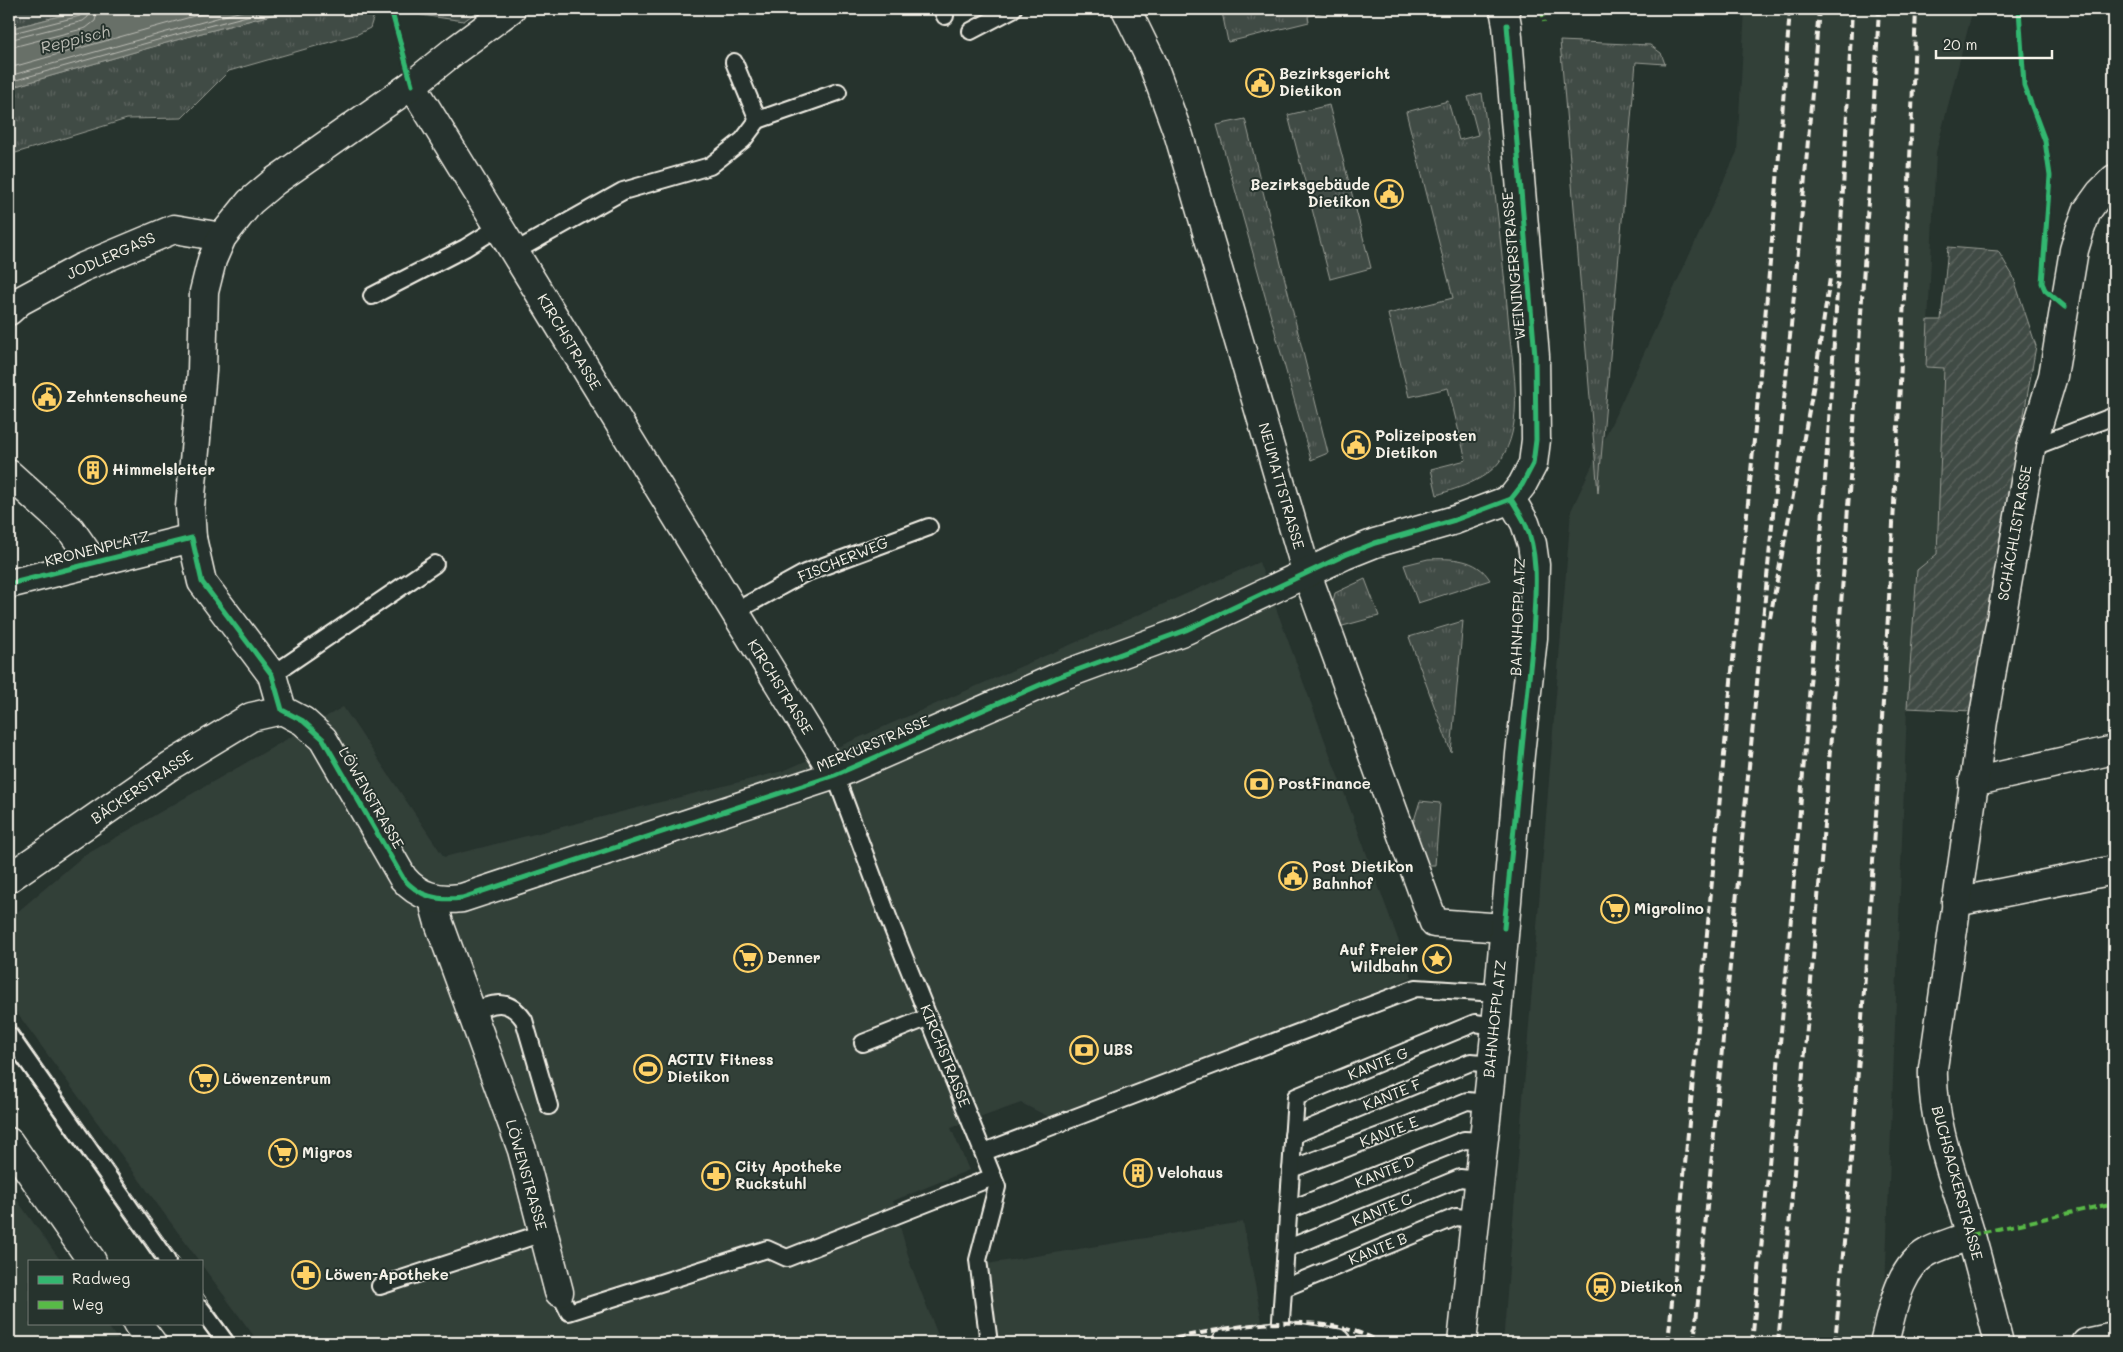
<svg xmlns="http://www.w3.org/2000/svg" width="2123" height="1352" font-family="Mali,sans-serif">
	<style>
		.built { fill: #333f39 }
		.grass { fill: url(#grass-tufts); stroke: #9a9e96 }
		.garden { fill: url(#garden-furrows); stroke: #9a9e96 }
		.water { fill: #676f68; stroke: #9fa39b }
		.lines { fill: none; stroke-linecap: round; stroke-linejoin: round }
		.shore { stroke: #bcbdb5; stroke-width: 1 }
		.lane-casing { stroke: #f4f1e8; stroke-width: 20 }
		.street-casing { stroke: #f4f1e8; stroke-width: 31 }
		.secondary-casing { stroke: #f4f1e8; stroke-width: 31 }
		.lane { stroke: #26332d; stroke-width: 16 }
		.street { stroke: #26332d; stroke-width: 28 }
		.secondary { stroke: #26332d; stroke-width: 28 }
		.tram { stroke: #f4f1e8; stroke-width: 1 }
		.rail { stroke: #f4f1e8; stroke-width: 4; stroke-dasharray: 8 4; stroke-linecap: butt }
		.quiet { stroke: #58b947; stroke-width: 4; stroke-dasharray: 8 4; stroke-linecap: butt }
		.cycleway-casing { stroke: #26332d; stroke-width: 8 }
		.cycleway { stroke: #33b770; stroke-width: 5 }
		.labels { text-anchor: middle; stroke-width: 4; stroke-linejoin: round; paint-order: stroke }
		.poi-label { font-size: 15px; font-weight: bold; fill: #f4f1e8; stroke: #26332d; text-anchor: start }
		.street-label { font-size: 15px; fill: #f4f1e8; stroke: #26332d }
		.water-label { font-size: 16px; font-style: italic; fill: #bcbdb5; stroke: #26332d }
	</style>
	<defs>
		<pattern id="grass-tufts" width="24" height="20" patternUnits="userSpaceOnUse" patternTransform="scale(1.25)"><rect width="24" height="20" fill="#414b45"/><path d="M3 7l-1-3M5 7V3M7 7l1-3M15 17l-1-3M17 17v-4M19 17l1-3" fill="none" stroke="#5d6560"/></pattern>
		<pattern id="garden-furrows" width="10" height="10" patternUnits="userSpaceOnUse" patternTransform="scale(1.25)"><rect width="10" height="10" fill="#414b45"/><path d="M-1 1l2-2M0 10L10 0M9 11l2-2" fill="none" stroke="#5d6560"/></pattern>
	</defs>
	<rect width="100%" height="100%" fill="#26332d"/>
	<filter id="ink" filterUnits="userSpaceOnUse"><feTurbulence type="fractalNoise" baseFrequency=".02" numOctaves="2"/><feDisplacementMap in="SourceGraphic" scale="10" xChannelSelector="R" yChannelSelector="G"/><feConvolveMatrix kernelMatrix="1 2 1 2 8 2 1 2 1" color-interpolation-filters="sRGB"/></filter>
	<g filter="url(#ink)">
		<g class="built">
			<polygon points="1745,9 1973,9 1936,152 1926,367 1944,368 1937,554 1917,570 1907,708 1883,1343 1503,1343 1571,511 1737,152"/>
			<polygon points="1259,562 1412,977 1202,1066 1051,1118 1021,1103 951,1128 969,1170 893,1201 911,1266 941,1343 259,1343 201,1264 201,1261 199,1261 9,1002 9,919 82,857 343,707 444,857 783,771"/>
			<polygon points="9,1189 61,1261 29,1261 29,1323 106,1323 120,1343 9,1343"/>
			<polygon points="1243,1222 1266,1343 995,1343 987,1264"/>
		</g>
		<g class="grass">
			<polygon points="9,9 87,9 9,29"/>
			<polygon points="294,9 376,9 370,28 358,34 229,71 182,118 127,119 9,155 9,88 194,35"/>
			<polygon points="409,9 481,9 464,21 421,15"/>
			<polygon points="1236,9 1337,9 1308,16 1309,22 1228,42 1222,12"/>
			<polygon points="1560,41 1650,45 1661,53 1665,64 1636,62 1598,493"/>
			<path d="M1482,93c11,78 20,156 27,234 3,35 11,72 3,106 -2,9 -6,18 -10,25 -14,22 -42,29 -65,37l-6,-26 35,-9 -18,-72 -39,9 -21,-83 65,-16 -47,-186 42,-11 11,39 19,-5 -10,-38z"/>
			<polygon points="1329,105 1371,268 1330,279 1288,115"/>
			<polygon points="1245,119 1328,453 1311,460 1217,125"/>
			<path d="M1428,559c23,-1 49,-1 62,21l-72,23 -14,-38z"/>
			<polygon points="1365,579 1379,616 1339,627 1332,605 1335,593"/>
			<polygon points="1463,621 1451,752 1409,637"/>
			<polygon points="1420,801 1440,803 1435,865 1426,865 1412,827"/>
		</g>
		<polygon class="garden" points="1948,247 1998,251 2013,276 2036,346 1972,711 1907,708 1917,570 1937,554 1944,368 1926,367 1928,320 1941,320"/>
		<polygon class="water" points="87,9 294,9 194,35 9,88 9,29"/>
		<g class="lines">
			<g class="shore">
				<polyline points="9,34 80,16 83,13 84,9"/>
				<polyline points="9,40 83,21 88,17 90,9"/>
				<polyline points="9,48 86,28 95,21 98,9"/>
				<polyline points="9,68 219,9"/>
				<polyline points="9,76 249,9"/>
				<polyline points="9,82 193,30 274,9"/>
			</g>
			<defs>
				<g id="lane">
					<polyline points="942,9 945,16"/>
					<polyline points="971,31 1013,9"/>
					<polyline points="758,120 838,92"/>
					<polyline points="514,252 623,191 710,166 743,140 758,120 734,62"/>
					<polyline points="372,296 465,248 499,227"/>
					<polyline points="2031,448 2114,416"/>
					<polyline points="734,612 805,573 929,527"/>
					<polyline points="272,675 435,564"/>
					<polyline points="835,775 890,922 997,1187 978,1260 989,1343"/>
					<path d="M471,1012c22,-9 37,-15 53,8l25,86"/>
					<polyline points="9,1035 167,1261"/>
					<polyline points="863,1043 929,1017"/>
					<polyline points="1293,1135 1471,1062 1492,1064"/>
					<polyline points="984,1152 1416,988 1498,993"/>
					<polyline points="1291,1169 1398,1129 1467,1101 1487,1103"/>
					<polyline points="1289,1210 1464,1140 1483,1141"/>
					<polyline points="1286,1249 1460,1178 1478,1180"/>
					<polyline points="380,1286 543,1233"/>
					<polyline points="1284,1288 1456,1217 1474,1219"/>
					<polyline points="559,1292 569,1312 767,1249 787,1258 993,1177"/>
					<polyline points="201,1309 226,1343"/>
					<polyline points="1280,1335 1296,1097 1475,1023 1496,1026"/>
				</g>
				<g id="street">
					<polyline points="1126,9 1152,62 1179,136 1307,574 1434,923 1504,928"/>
					<polyline points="412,85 835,775"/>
					<polyline points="9,311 20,301 81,268 174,229 222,237"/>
					<polyline points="9,474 71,530 94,563"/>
					<polyline points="9,584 192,538"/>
					<polyline points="282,710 272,675 202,582 192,538 190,507 202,371 204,292 212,260 222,237 250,202 275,181 412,85 454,51 511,9"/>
					<polyline points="1973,782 2114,750"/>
					<polyline points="436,899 435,909 439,923 522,1150 559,1292"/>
					<polyline points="1956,902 2114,870"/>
					<polyline points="1226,1343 1280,1335 1337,1343"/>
					<polyline points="1462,1343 1496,1026 1520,754 1533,638 1535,565 1532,544 1525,523 1511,499"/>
					<path d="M1884,1343c8,-30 14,-75 44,-91 13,-7 29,-11 43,-17"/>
					<path d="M1999,1343c-9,-36 -18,-72 -28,-107 -15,-52 -40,-114 -38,-168l50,-347 48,-273 22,-72 21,-126 6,-20 7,-19 13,-18 14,-14"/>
					<polyline points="2086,1343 2114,1337"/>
				</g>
				<g id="secondary">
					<path d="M9,878l161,-112 81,-49 31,-7 21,11 20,18 80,139c16,19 35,23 59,20l373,-123 223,-98 128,-47 159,-75 30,-12 80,-23 56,-21 11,-14 11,-21 3,-24 -1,-84 -28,-331 -3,-16"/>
					<polyline points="9,1142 92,1261"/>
					<polyline points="137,1323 152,1343"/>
				</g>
			</defs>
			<use href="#lane" class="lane-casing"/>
			<use href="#street" class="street-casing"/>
			<use href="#secondary" class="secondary-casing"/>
			<use href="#lane" class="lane"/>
			<use href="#street" class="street"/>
			<use href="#secondary" class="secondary"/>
			<g class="tram">
				<polyline points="9,1017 180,1261"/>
				<polyline points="9,1049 158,1261"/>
				<polyline points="201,1291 238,1343"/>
				<polyline points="201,1323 216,1343"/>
			</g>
			<g class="rail">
				<polyline points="1770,618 1814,384 1830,278"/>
				<path d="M1153,1343c70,-15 163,-37 229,0"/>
				<polyline points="1668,1343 1756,419 1776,195 1790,9"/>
				<polyline points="1694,1343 1803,200 1819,9"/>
				<path d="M1752,1343c43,-444 80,-889 100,-1334"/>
				<path d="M1778,1343c43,-444 77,-889 101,-1334"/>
				<path d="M1835,1343c41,-443 64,-889 81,-1334"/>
			</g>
			<g class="quiet">
				<polyline points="1542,9 1544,22"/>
				<polyline points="1971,1235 2114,1203"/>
			</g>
			<defs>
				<g id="cycleway">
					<polyline points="391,9 412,85"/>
					<polyline points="2019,9 2024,85 2045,141 2050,176 2042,283 2045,290 2065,307"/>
					<polyline points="1507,25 1535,356 1536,440 1533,464 1522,485 1511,499"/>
					<path d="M9,584l183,-46 10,44 70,93 10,35 21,11 20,18 80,139c16,19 35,23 59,20l373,-123 223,-98 128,-47 159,-75 30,-12 80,-23 56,-21"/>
					<path d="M1504,928l29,-290c1,-37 8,-80 -8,-115 -4,-8 -9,-16 -14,-24"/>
				</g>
			</defs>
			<use href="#cycleway" class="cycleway-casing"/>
			<use href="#cycleway" class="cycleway"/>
		</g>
	</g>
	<defs>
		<symbol id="civic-ring" viewBox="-11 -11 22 22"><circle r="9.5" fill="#26332d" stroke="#ffd166" stroke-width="1.5"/><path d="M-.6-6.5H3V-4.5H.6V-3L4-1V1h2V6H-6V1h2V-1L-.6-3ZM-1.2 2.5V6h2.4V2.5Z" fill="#ffd166"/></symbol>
		<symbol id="building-ring" viewBox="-11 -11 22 22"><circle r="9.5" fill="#26332d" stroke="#ffd166" stroke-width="1.5"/><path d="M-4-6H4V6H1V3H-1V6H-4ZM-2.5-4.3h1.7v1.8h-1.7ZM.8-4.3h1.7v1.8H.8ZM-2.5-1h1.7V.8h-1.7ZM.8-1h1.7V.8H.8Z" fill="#ffd166"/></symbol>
		<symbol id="bank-ring" viewBox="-11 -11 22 22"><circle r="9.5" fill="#26332d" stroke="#ffd166" stroke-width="1.5"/><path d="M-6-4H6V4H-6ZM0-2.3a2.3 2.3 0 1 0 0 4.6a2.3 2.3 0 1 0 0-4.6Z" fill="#ffd166"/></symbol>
		<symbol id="supermarket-ring" viewBox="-11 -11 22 22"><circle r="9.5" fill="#26332d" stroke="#ffd166" stroke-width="1.5"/><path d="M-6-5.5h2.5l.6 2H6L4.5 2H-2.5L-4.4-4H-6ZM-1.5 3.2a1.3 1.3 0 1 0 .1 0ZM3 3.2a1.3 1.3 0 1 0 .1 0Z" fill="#ffd166"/></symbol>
		<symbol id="sight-ring" viewBox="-11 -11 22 22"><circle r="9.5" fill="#26332d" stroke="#ffd166" stroke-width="1.5"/><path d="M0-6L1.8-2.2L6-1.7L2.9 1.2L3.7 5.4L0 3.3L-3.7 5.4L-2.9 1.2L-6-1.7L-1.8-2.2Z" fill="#ffd166"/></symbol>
		<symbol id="stadium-ring" viewBox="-11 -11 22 22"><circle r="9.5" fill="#26332d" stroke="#ffd166" stroke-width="1.5"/><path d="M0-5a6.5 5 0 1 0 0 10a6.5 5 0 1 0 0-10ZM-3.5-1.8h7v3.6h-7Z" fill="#ffd166"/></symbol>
		<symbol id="pharmacy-ring" viewBox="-11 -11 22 22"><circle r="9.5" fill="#26332d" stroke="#ffd166" stroke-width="1.5"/><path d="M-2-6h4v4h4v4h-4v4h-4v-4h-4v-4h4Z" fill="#ffd166"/></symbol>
		<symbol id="station-ring" viewBox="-11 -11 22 22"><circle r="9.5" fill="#26332d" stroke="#ffd166" stroke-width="1.5"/><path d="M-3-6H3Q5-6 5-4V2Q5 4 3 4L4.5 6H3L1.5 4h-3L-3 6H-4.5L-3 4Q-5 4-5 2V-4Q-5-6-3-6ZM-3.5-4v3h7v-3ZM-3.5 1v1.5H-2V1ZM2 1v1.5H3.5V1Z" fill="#ffd166"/></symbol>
	</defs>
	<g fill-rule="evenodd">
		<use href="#civic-ring" x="1244" y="67" width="32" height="32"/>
		<use href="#civic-ring" x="1373" y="178" width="32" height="32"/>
		<use href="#civic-ring" x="31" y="381" width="32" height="32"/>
		<use href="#civic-ring" x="1340" y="429" width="32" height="32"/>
		<use href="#building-ring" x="77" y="454" width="32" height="32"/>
		<use href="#bank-ring" x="1243" y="768" width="32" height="32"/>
		<use href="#civic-ring" x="1277" y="860" width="32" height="32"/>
		<use href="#supermarket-ring" x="1599" y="893" width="32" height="32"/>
		<use href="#supermarket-ring" x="732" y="942" width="32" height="32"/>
		<use href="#sight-ring" x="1421" y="943" width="32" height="32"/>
		<use href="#bank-ring" x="1068" y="1034" width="32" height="32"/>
		<use href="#stadium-ring" x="632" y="1053" width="32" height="32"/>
		<use href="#supermarket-ring" x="188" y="1063" width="32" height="32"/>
		<use href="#supermarket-ring" x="267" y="1137" width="32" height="32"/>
		<use href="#building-ring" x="1122" y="1157" width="32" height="32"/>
		<use href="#pharmacy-ring" x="700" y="1160" width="32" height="32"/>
		<use href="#pharmacy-ring" x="290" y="1259" width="32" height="32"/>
		<use href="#station-ring" x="1585" y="1271" width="32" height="32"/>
	</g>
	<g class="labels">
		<g class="poi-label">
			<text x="1279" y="79">Bezirksgericht<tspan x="1279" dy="17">Dietikon</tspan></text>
			<text x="1370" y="190" text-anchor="end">Bezirksgebäude<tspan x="1370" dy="17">Dietikon</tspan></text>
			<text x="66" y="402">Zehntenscheune</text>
			<text x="1375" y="441">Polizeiposten<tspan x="1375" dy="17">Dietikon</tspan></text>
			<text x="112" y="475">Himmelsleiter</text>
			<text x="1278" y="789">PostFinance</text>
			<text x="1312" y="872">Post Dietikon<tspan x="1312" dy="17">Bahnhof</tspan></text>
			<text x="1634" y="914">Migrolino</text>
			<text x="1418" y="955" text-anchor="end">Auf Freier<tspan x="1418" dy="17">Wildbahn</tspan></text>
			<text x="767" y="963">Denner</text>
			<text x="1103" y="1055">UBS</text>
			<text x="667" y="1065">ACTIV Fitness<tspan x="667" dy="17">Dietikon</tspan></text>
			<text x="223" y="1084">Löwenzentrum</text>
			<text x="302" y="1158">Migros</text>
			<text x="735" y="1172">City Apotheke<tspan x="735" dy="17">Ruckstuhl</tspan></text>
			<text x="1157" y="1178">Velohaus</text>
			<text x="325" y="1280">Löwen-Apotheke</text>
			<text x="1620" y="1292">Dietikon</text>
		</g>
		<g class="street-label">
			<text transform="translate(111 256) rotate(-24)" y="5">JODLERGASS</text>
			<text transform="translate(1514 266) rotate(-95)" y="5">WEININGERSTRASSE</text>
			<text transform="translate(569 342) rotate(59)" y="5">KIRCHSTRASSE</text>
			<text transform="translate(1281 486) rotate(74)" y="5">NEUMATTSTRASSE</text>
			<text transform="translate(2015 533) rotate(-80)" y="5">SCHÄCHLISTRASSE</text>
			<text transform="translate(97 549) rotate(-14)" y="5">KRONENPLATZ</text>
			<text transform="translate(843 560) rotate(-22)" y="5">FISCHERWEG</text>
			<text transform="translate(1518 617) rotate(-88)" y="5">BAHNHOFPLATZ</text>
			<text transform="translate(780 687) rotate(58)" y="5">KIRCHSTRASSE</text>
			<text transform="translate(873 744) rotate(-23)" y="5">MERKURSTRASSE</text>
			<text transform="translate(142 787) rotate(-34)" y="5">BÄCKERSTRASSE</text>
			<text transform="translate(371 798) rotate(60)" y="5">LÖWENSTRASSE</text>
			<text transform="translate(1495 1019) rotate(-84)" y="5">BAHNHOFPLATZ</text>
			<text transform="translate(945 1056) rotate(68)" y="5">KIRCHSTRASSE</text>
			<text transform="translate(1378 1064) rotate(-22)" y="5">KANTE G</text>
			<text transform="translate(1392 1095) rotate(-22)" y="5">KANTE F</text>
			<text transform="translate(1389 1132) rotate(-21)" y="5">KANTE E</text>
			<text transform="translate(1385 1172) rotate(-22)" y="5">KANTE D</text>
			<text transform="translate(526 1175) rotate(74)" y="5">LÖWENSTRASSE</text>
			<text transform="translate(1957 1183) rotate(75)" y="5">BUCHSACKERSTRASSE</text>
			<text transform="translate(1382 1210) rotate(-22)" y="5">KANTE C</text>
			<text transform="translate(1378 1249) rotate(-22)" y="5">KANTE B</text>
		</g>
		<g class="water-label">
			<text transform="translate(75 39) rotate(-14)" y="6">Reppisch</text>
		</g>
	</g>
	<rect width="2123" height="1352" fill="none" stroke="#26332d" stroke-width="30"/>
	<rect x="15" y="15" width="2093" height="1322" fill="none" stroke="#f4f1e8" stroke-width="2" filter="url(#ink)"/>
	<rect x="28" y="1260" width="175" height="65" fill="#26332d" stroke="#787f78"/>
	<rect x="38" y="1276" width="25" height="8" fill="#33b770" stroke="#787f78"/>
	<text x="72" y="1284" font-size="15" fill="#f4f1e8">Radweg</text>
	<rect x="38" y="1301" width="25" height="8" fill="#58b947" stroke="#787f78"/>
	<text x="72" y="1310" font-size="15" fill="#f4f1e8">Weg</text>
	<path d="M1936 50v8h116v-8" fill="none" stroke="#f4f1e8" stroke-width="2.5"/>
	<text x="1943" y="50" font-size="15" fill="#f4f1e8" stroke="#26332d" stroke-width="4" paint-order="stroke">20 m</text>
</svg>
